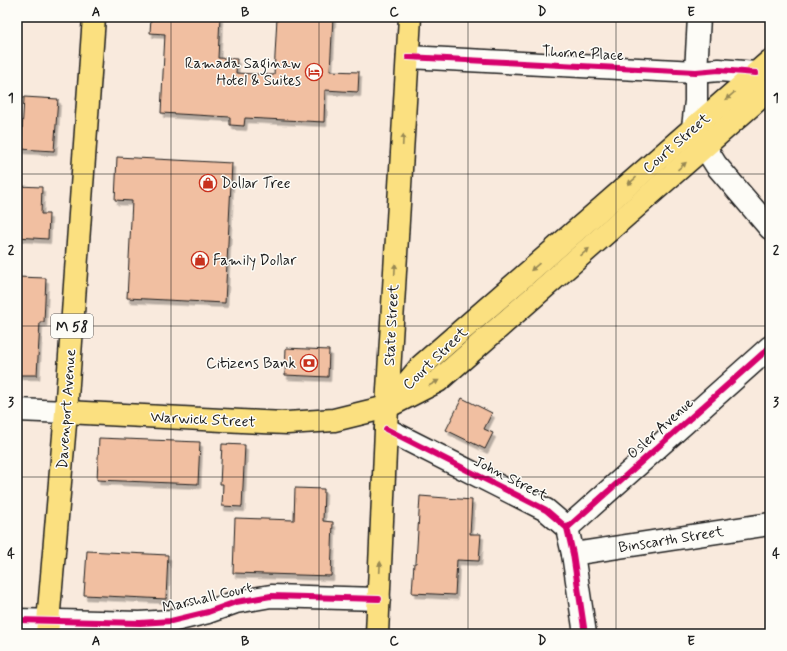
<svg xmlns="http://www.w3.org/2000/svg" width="787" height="651" font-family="Mynerve,sans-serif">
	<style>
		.building { fill: #f1bfa1; stroke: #1c1c1c; filter: url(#shadow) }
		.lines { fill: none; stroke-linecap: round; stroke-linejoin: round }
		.minor-casing { stroke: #1c1c1c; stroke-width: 25 }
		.major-casing { stroke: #1c1c1c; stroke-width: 25 }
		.minor { stroke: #fdfcf7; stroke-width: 22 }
		.major { stroke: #fbe080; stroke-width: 22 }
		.cycleway-casing { stroke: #fdfcf7; stroke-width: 8 }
		.cycleway { stroke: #d6006c; stroke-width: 6 }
		.oneway { fill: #978853 }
		.grid { fill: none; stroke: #1c1c1c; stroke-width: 1; stroke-opacity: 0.55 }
		.labels { text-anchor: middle; stroke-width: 3; stroke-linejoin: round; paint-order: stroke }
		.shield { fill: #fdfcf7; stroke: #605f5e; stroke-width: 1 }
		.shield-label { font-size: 14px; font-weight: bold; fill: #1c1c1c }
		.street-label { font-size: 15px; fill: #1c1c1c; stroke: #fdfcf7 }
		.poi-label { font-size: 15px; fill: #1c1c1c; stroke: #fdfcf7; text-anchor: end }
		.neatline { fill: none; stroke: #1c1c1c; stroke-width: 1.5 }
		.grid-label { font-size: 13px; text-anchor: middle; font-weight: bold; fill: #1c1c1c }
	</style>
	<defs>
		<filter id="shadow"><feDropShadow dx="2.5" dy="4.5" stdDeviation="0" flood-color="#0004"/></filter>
	</defs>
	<rect width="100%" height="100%" fill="#f9eadd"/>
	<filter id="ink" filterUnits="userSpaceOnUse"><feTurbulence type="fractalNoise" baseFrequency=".025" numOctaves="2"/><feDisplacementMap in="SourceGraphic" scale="8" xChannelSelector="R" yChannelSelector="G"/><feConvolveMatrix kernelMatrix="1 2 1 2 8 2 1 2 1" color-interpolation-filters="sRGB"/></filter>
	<g filter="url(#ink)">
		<g class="building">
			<polygon points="151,17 220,17 218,58 237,59 236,73 274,75 277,17 333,17 330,71 359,72 358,92 325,90 324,122 245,118 244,126 230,125 230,117 161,113 165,34 150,33"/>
			<polygon points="24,97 58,99 54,151 21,149"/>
			<polygon points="117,157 232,163 225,303 127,298 132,201 115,200"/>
			<polygon points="17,186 42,187 41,214 49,214 48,239 17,237"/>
			<polygon points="17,277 46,278 44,322 40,322 37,375 17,375"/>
			<polygon points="286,348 329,350 328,377 285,375"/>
			<polygon points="462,398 492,413 484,429 493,433 485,449 446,430"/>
			<polygon points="99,438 200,442 198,484 97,480"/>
			<polygon points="222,444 245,445 242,507 222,506 223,484 220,484"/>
			<polygon points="295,488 324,489 323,521 333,522 331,576 233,573 235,518 294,520"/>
			<polygon points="420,496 472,500 470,534 481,534 479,561 457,560 455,595 412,593 414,563 416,563"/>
			<polygon points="87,551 168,555 166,599 84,595"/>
		</g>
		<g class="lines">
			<defs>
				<g id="minor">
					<polyline points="699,17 696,72 696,101 693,128 716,165 770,228"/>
					<polyline points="408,57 696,72 719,70 756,73"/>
					<polyline points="17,410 66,412"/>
					<polyline points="386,429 546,510 567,528 573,554 585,634"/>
					<polyline points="567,528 770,347"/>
					<polyline points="573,554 770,524"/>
					<polyline points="17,620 140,623 171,621 208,612 236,602 271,596 379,599"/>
				</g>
				<g id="major">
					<polyline points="393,400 421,366 770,61"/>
					<polyline points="66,412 262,422 287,423 334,420 387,407 438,381 770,89"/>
					<polyline points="47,634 66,412 94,17"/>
					<polyline points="377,634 387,407 410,17"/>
				</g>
			</defs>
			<use href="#minor" class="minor-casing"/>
			<use href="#major" class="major-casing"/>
			<use href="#minor" class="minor"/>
			<use href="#major" class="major"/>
			<defs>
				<g id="cycleway">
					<polyline points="408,57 696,72 719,70 756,73"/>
					<polyline points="386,429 546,510 567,528 573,554 585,634"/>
					<polyline points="567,528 770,347"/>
					<polyline points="17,620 140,623 171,621 208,612 236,602 271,596 379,599"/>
				</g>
			</defs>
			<use href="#cycleway" class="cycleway-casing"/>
			<use href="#cycleway" class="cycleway"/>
		</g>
		<defs><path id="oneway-solid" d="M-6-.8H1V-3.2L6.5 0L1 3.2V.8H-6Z"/></defs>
		<g class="oneway">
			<use href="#oneway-solid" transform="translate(730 96) rotate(139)"/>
			<use href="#oneway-solid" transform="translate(403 140) rotate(-87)"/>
			<use href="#oneway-solid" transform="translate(682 166) rotate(-41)"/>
			<use href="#oneway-solid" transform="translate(632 181) rotate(139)"/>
			<use href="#oneway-solid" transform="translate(585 252) rotate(-41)"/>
			<use href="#oneway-solid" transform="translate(535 267) rotate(139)"/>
			<use href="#oneway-solid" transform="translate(395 269) rotate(-87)"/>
			<use href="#oneway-solid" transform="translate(434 383) rotate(-29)"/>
			<use href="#oneway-solid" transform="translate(380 567) rotate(-87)"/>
		</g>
	</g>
	<path class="grid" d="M171,17v617M319,17v617M468,17v617M616,17v617M17,174h753M17,326h753M17,477h753"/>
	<defs>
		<symbol id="hotel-ring" viewBox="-11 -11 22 22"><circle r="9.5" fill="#fdfcf7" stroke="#c8321e" stroke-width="1.5"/><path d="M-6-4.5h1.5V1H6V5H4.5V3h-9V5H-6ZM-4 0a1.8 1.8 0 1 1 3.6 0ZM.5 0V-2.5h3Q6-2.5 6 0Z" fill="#c8321e"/></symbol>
		<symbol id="shop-ring" viewBox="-11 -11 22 22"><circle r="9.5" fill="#fdfcf7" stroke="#c8321e" stroke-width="1.5"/><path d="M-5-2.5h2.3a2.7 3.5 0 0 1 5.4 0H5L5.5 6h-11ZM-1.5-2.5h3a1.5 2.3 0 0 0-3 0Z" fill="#c8321e"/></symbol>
		<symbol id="bank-ring" viewBox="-11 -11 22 22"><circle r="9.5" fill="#fdfcf7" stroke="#c8321e" stroke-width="1.5"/><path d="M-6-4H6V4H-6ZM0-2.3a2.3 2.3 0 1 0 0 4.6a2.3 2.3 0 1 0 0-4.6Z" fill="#c8321e"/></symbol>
	</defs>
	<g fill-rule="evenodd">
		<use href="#hotel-ring" x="304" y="62" width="20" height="20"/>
		<use href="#shop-ring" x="198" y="173" width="20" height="20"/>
		<use href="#shop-ring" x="190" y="250" width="20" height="20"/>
		<use href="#bank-ring" x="299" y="353" width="20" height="20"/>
	</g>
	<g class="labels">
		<rect class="shield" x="51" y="314" width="42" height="24" rx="3"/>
		<g class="shield-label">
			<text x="72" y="331">M 58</text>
		</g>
		<g class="street-label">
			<text transform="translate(583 53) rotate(3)" y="5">Thorne Place</text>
			<text transform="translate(676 143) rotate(-41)" y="5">Court Street</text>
			<text transform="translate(391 325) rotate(-87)" y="5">State Street</text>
			<text transform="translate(435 358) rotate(-44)" y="5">Court Street</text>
			<text transform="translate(66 409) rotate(-86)" y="5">Davenport Avenue</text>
			<text transform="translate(203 419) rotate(3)" y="5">Warwick Street</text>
			<text transform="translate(660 428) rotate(-42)" y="5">Osler Avenue</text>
			<text transform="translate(511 478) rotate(27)" y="5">John Street</text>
			<text transform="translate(671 539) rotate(-9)" y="5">Binscarth Street</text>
			<text transform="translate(207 597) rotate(-13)" y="5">Marshall Court</text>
		</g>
		<g class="poi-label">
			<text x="301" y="68">Ramada Saginaw<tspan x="301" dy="17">Hotel &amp; Suites</tspan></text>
			<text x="221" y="188" text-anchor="start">Dollar Tree</text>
			<text x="213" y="265" text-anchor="start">Family Dollar</text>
			<text x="296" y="368">Citizens Bank</text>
		</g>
	</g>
	<rect width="787" height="651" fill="none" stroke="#fdfcf7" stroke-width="44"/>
	<rect x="22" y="22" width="743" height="607" class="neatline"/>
	<g class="grid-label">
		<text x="96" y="16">A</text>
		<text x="245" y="16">B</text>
		<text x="394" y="16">C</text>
		<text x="542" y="16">D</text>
		<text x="691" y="16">E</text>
		<text x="11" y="102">1</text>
		<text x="776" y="102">1</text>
		<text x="11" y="254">2</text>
		<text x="776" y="254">2</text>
		<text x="11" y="406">3</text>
		<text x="776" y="406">3</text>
		<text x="11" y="558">4</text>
		<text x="776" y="558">4</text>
		<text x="96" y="645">A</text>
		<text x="245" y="645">B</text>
		<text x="394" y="645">C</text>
		<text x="542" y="645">D</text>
		<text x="691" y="645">E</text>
	</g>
</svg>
